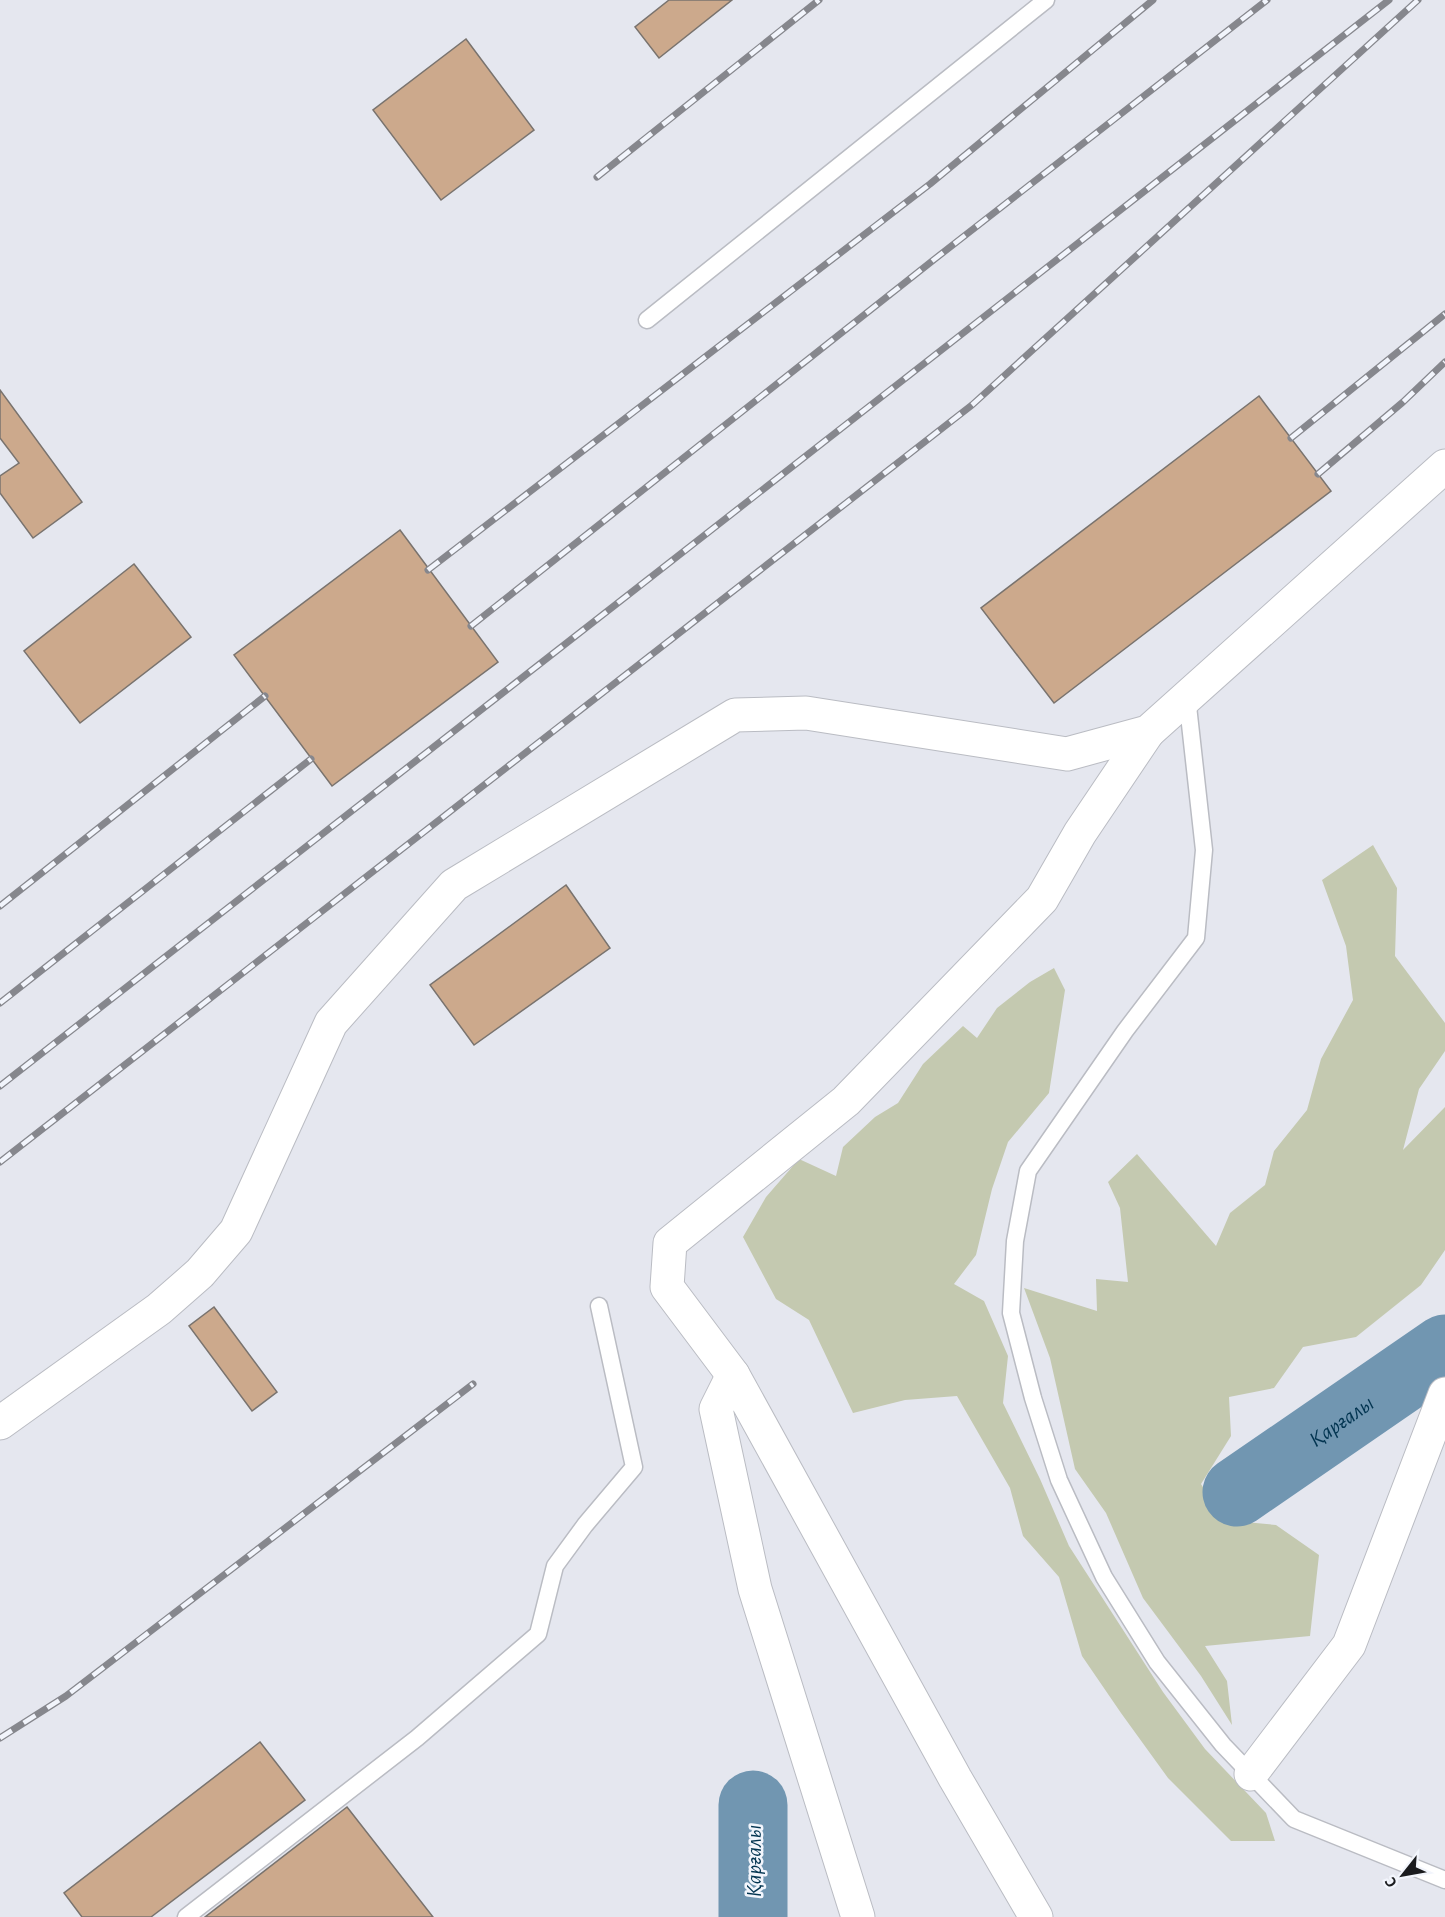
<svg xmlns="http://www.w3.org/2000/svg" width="1445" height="1917" font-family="'Alegreya Sans',sans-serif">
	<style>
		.green { fill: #c4c9b0 }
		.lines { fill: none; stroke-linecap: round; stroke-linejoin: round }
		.river { stroke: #7196b1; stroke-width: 69 }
		.building { fill: #cca98c; stroke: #79736e; stroke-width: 1.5 }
		.service-casing { stroke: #babcc3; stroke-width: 19 }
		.minor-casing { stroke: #babcc3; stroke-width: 35 }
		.tertiary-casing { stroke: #babcc3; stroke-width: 35 }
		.service { stroke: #fff; stroke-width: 16 }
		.minor { stroke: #fff; stroke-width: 33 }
		.tertiary { stroke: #fff; stroke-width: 33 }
		.rail-casing { stroke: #86878d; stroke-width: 7 }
		.rail { stroke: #f2f5fc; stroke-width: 4.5; stroke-dasharray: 14; stroke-linecap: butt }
		.labels { text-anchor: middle; stroke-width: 5; stroke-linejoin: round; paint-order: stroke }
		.water-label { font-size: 22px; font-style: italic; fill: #023450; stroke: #f2f5fc }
	</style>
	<rect width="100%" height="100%" fill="#e5e7ef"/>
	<g class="green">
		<polygon points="1373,845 1397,888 1395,956 1445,1023 1445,1051 1419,1089 1403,1150 1445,1107 1445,1250 1421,1285 1356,1337 1303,1347 1274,1388 1229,1397 1231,1436 1201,1484 1223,1520 1276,1525 1319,1555 1310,1636 1205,1646 1227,1681 1232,1725 1201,1676 1143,1598 1106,1513 1075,1469 1050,1358 1024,1288 1097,1311 1096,1279 1128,1282 1120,1208 1108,1182 1137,1154 1216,1246 1230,1213 1265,1185 1274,1151 1307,1110 1321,1059 1353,1000 1346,946 1322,880"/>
		<polygon points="1054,968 1065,990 1049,1093 1008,1142 992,1189 976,1255 954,1284 984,1301 1008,1356 1003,1403 1040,1479 1069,1546 1163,1692 1205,1749 1266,1813 1275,1841 1231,1841 1168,1778 1121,1713 1082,1656 1059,1577 1023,1536 1010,1488 957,1396 905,1400 853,1413 809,1320 776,1299 743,1237 766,1197 799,1159 836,1176 843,1147 875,1117 898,1103 923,1064 963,1026 977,1038 997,1008 1030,982"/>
	</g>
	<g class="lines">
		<g class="river">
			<path id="s1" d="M1237,1492l208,-143"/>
			<polyline points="753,1917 753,1805"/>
		</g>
	</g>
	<g class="building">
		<polygon points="669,0 732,0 659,58 635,27"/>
		<polygon points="466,39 534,130 441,200 373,110"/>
		<polygon points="0,390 82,502 33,538 0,493 0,476 19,463 0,438"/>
		<polygon points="1259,396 1331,491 1054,703 981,608"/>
		<polygon points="400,530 498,662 332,786 234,655"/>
		<polygon points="134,564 191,637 80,723 24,651"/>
		<polygon points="566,885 610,948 474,1045 430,985"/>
		<polygon points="214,1307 277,1392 252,1411 189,1326"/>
		<polygon points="260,1742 305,1800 151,1917 82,1917 64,1893"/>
		<polygon points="347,1807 433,1917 205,1917"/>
	</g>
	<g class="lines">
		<defs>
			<g id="service">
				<polyline points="647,320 1046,0"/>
				<polyline points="1187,697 1204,850 1196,938 1125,1031 1028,1171 1015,1241 1011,1313 1033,1398 1059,1480 1104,1577 1157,1662 1223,1745 1294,1819 1445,1880"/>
				<polyline points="186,1917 417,1738 538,1634 555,1566 585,1525 634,1467 599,1306"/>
			</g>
			<g id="minor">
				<polyline points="733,1375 716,1409 755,1589 858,1917"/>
				<polyline points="1251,1774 1349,1645 1445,1394"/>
				<polyline points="1036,1917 955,1778 733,1375 667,1287 670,1243 846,1101 1042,899 1080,833 1148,732"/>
			</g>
			<polyline id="tertiary" points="0,1423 159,1309 200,1273 236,1231 331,1023 454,885 735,715 806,713 1067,754 1148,732 1445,466"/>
		</defs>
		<use href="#service" class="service-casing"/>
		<use href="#minor" class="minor-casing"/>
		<use href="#tertiary" class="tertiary-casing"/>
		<use href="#service" class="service"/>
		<use href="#minor" class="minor"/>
		<use href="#tertiary" class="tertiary"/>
		<defs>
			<g id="rail">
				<polyline points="597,177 819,0"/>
				<polyline points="1291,438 1445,314"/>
				<polyline points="1318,474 1403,402 1445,362"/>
				<polyline points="428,570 930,184 1153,0"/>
				<polyline points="471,626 936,258 1267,0"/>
				<polyline points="0,906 265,696"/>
				<polyline points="0,1003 311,759"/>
				<polyline points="0,1086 1389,0"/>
				<polyline points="0,1162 972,405 1418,0"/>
				<polyline points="0,1738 66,1696 473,1384"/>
			</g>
		</defs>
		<use href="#rail" class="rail-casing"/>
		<use href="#rail" class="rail"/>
	</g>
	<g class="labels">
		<g class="water-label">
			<text dy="8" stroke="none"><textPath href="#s1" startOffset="126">Қарғалы</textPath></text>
			<text transform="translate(753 1861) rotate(-90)" y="8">Қарғалы</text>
		</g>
	</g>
	<g transform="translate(1403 1875) rotate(239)" stroke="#f2f5fc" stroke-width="4.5" paint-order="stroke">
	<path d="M0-4.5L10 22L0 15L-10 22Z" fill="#1a1b1e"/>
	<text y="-9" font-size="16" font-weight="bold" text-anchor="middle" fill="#1a1b1e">С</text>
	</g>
</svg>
